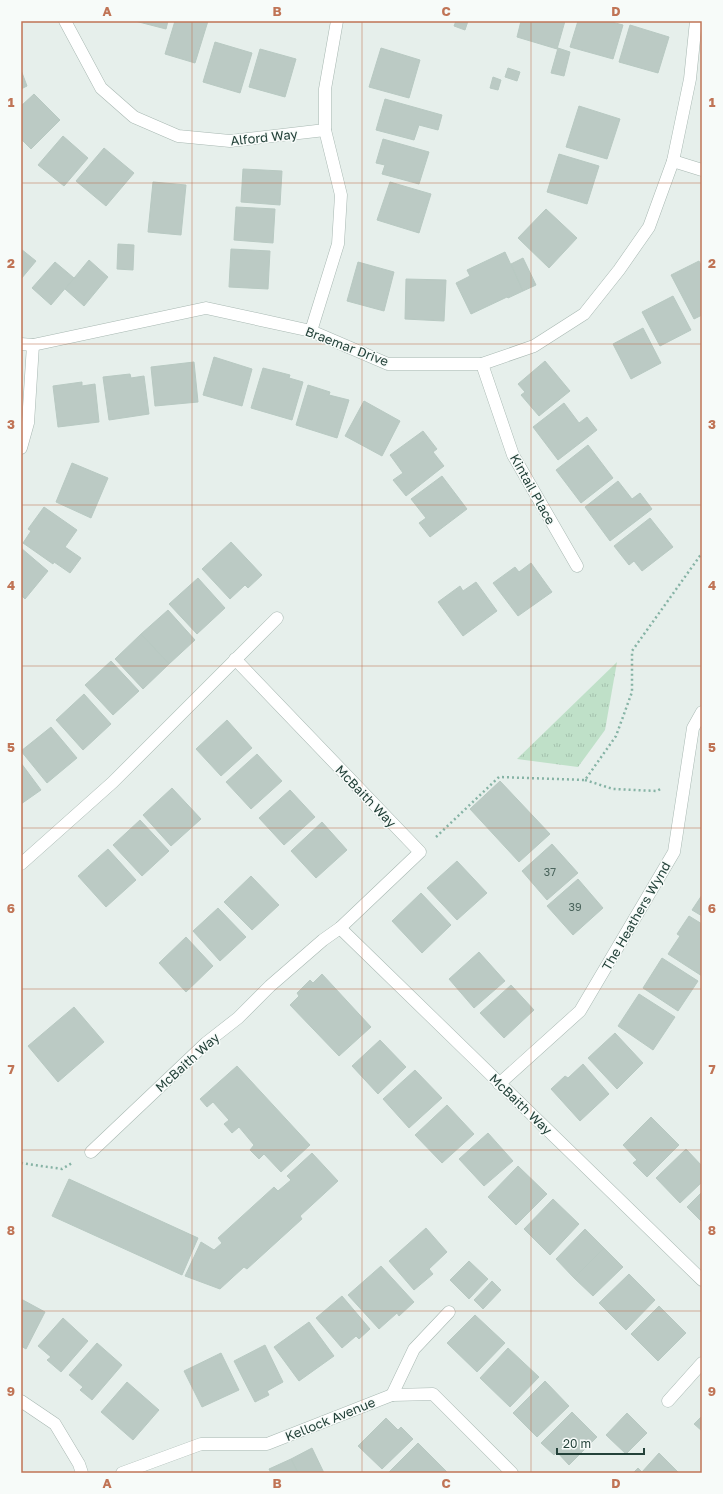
<svg xmlns="http://www.w3.org/2000/svg" width="723" height="1494" font-family="'Golos Text',sans-serif">
	<style>
		.park { fill: url(#park-tufts) }
		.building { fill: #bbcac4; stroke: #b8c9c2 }
		.lines { fill: none; stroke-linecap: round; stroke-linejoin: round }
		.minor-casing { stroke: #a8b8b2; stroke-width: 13 }
		.path { stroke: #86b3a5; stroke-width: 2.5; stroke-dasharray: 2 3; stroke-linecap: butt }
		.minor { stroke: #fff; stroke-width: 12 }
		.grid { fill: none; stroke: #c07456; stroke-width: 1; stroke-opacity: 0.55 }
		.labels { text-anchor: middle; stroke-width: 3; stroke-linejoin: round; paint-order: stroke }
		.number-label { font-size: 11px; fill: #4a645c }
		.street-label { font-size: 13px; fill: #24423a; stroke: #f7fbf9 }
		.neatline { fill: none; stroke: #c07456; stroke-width: 1.5 }
		.grid-label { font-size: 13px; text-anchor: middle; font-weight: bold; fill: #c07456 }
	</style>
	<defs>
		<pattern id="park-tufts" width="24" height="20" patternUnits="userSpaceOnUse"><rect width="24" height="20" fill="#bfe0c8"/><path d="M3 7l-1-3M5 7V3M7 7l1-3M15 17l-1-3M17 17v-4M19 17l1-3" fill="none" stroke="#a4c1ad"/></pattern>
	</defs>
	<rect width="100%" height="100%" fill="#e6efeb"/>
	<polygon class="park" points="617,662 605,730 578,767 517,759"/>
	<g class="building">
		<polygon points="135,21 168,21 166,29"/>
		<polygon points="175,21 208,21 195,63 165,54"/>
		<polygon points="456,21 468,21 465,30 454,26"/>
		<polygon points="521,21 565,21 557,49 517,37"/>
		<polygon points="578,21 608,21 623,25 613,59 570,47"/>
		<polygon points="630,25 669,37 658,73 619,62"/>
		<polygon points="215,42 252,53 240,93 203,82"/>
		<polygon points="381,48 420,60 409,98 369,87"/>
		<polygon points="558,48 570,52 564,76 551,73"/>
		<polygon points="260,49 296,59 285,97 249,87"/>
		<polygon points="508,68 520,72 517,81 505,77"/>
		<polygon points="21,70 27,86 21,89"/>
		<polygon points="493,77 501,80 498,90 490,88"/>
		<polygon points="34,94 60,120 31,149 21,139 21,106"/>
		<polygon points="385,99 442,115 438,130 419,125 414,140 376,130"/>
		<polygon points="579,106 620,119 607,159 566,147"/>
		<polygon points="63,136 88,158 64,186 38,165"/>
		<polygon points="383,139 429,152 419,184 382,174 385,165 376,163"/>
		<polygon points="104,148 134,173 106,206 76,181"/>
		<polygon points="559,154 599,166 587,204 547,192"/>
		<polygon points="243,169 282,171 280,205 241,202"/>
		<polygon points="153,182 186,185 181,235 148,232"/>
		<polygon points="390,182 431,194 419,233 377,220"/>
		<polygon points="236,207 275,209 273,243 234,240"/>
		<polygon points="546,209 577,238 549,268 518,238"/>
		<polygon points="118,244 134,245 133,270 117,269"/>
		<polygon points="21,249 36,261 21,279"/>
		<polygon points="231,249 270,251 268,289 229,287"/>
		<polygon points="505,252 523,291 508,298 507,297 471,314 456,283 470,276 467,270"/>
		<polygon points="523,258 536,285 523,291 511,264"/>
		<polygon points="89,260 108,277 84,306 65,289"/>
		<polygon points="699,261 702,267 702,315 694,319 671,275"/>
		<polygon points="55,262 74,278 51,305 32,288"/>
		<polygon points="358,262 394,272 384,311 347,301"/>
		<polygon points="406,279 446,280 444,321 405,319"/>
		<polygon points="673,296 691,330 660,346 642,312"/>
		<polygon points="643,328 661,363 631,379 613,344"/>
		<polygon points="214,357 252,369 242,406 203,395"/>
		<polygon points="545,361 570,391 539,416 521,395 525,392 518,384"/>
		<polygon points="194,362 198,402 155,406 151,367"/>
		<polygon points="263,368 290,375 289,378 303,382 292,420 251,408"/>
		<polygon points="130,374 131,378 144,376 149,414 109,420 103,377"/>
		<polygon points="82,382 82,386 95,384 99,422 58,427 53,386"/>
		<polygon points="308,385 330,392 329,395 349,400 337,438 296,425"/>
		<polygon points="364,401 400,421 382,456 345,436"/>
		<polygon points="564,403 579,423 587,417 597,430 558,460 533,427"/>
		<polygon points="423,431 437,449 433,452 444,466 406,496 393,480 403,473 390,455"/>
		<polygon points="588,445 613,478 581,503 556,470"/>
		<polygon points="72,463 108,478 91,518 56,502"/>
		<polygon points="442,476 467,509 430,537 419,523 426,518 411,499"/>
		<polygon points="618,481 632,499 640,493 652,509 610,541 585,507"/>
		<polygon points="44,507 77,530 65,547 81,558 70,573 54,562 53,564 23,543 31,531 28,529"/>
		<polygon points="650,518 673,547 642,571 634,561 629,565 614,546"/>
		<polygon points="231,542 262,575 248,588 245,585 230,599 202,569"/>
		<polygon points="21,548 48,571 25,599 21,595"/>
		<polygon points="531,563 552,592 518,616 493,583 515,567 519,572"/>
		<polygon points="198,578 225,608 197,634 169,604"/>
		<polygon points="476,582 497,611 463,636 438,602 460,586 463,591"/>
		<polygon points="168,610 195,640 169,664 141,634"/>
		<polygon points="141,634 169,664 143,689 115,659"/>
		<polygon points="111,661 139,691 113,715 85,685"/>
		<polygon points="84,694 111,724 83,750 56,720"/>
		<polygon points="227,720 252,748 221,776 196,749"/>
		<polygon points="51,727 77,758 47,783 21,751"/>
		<polygon points="257,754 282,781 251,809 226,782"/>
		<polygon points="21,763 41,790 21,804"/>
		<polygon points="500,781 550,834 519,862 470,809"/>
		<polygon points="172,788 201,819 171,846 143,815"/>
		<polygon points="290,790 315,817 284,845 259,818"/>
		<polygon points="140,820 169,851 142,876 113,845"/>
		<polygon points="322,822 347,850 316,878 291,851"/>
		<polygon points="552,844 578,873 547,900 522,871"/>
		<polygon points="108,849 136,880 106,907 78,876"/>
		<polygon points="457,861 487,893 457,920 427,888"/>
		<polygon points="251,876 279,905 252,930 224,902"/>
		<polygon points="578,879 603,908 573,935 547,906"/>
		<polygon points="421,893 451,925 422,953 392,921"/>
		<polygon points="702,895 702,916 692,910"/>
		<polygon points="218,908 246,937 220,961 193,931"/>
		<polygon points="689,916 702,924 702,976 668,954 680,936 677,934"/>
		<polygon points="186,937 213,966 186,992 159,963"/>
		<polygon points="479,952 505,981 474,1008 449,979"/>
		<polygon points="662,958 698,981 678,1011 643,988"/>
		<polygon points="322,974 371,1027 339,1056 290,1005 299,996 297,993 310,980 313,983"/>
		<polygon points="511,985 534,1010 504,1038 480,1013"/>
		<polygon points="639,994 675,1017 653,1050 618,1026"/>
		<polygon points="74,1007 104,1042 58,1082 28,1046"/>
		<polygon points="615,1033 643,1063 617,1089 588,1058"/>
		<polygon points="380,1040 406,1067 378,1094 352,1066"/>
		<polygon points="583,1064 609,1094 580,1121 551,1089 565,1076 568,1078"/>
		<polygon points="237,1066 310,1145 281,1172 264,1154 259,1159 250,1150 254,1145 239,1127 232,1133 224,1124 229,1120 213,1102 207,1107 200,1099"/>
		<polygon points="415,1070 442,1098 409,1128 383,1099"/>
		<polygon points="447,1105 474,1134 442,1163 415,1135"/>
		<polygon points="651,1117 679,1145 647,1177 633,1163 637,1160 623,1145"/>
		<polygon points="488,1133 513,1161 484,1186 459,1159"/>
		<polygon points="686,1149 702,1166 702,1182 680,1203 656,1178"/>
		<polygon points="312,1153 338,1181 300,1216 302,1219 247,1269 244,1267 220,1289 185,1276 201,1242 214,1250 222,1243 218,1238 274,1187 278,1191 291,1180 287,1176"/>
		<polygon points="518,1166 547,1194 516,1225 488,1197"/>
		<polygon points="69,1179 198,1238 182,1275 52,1216"/>
		<polygon points="702,1192 702,1222 687,1207"/>
		<polygon points="553,1199 579,1224 550,1255 524,1229"/>
		<polygon points="426,1228 447,1252 429,1269 433,1274 414,1290 389,1261"/>
		<polygon points="585,1229 604,1248 574,1278 556,1259"/>
		<polygon points="604,1248 623,1267 593,1296 574,1278"/>
		<polygon points="469,1261 488,1279 469,1299 450,1280"/>
		<polygon points="381,1266 414,1302 399,1316 397,1313 379,1329 348,1295"/>
		<polygon points="629,1274 655,1300 626,1330 599,1303"/>
		<polygon points="492,1281 501,1290 483,1309 474,1300"/>
		<polygon points="342,1296 370,1329 359,1339 356,1336 342,1348 316,1318"/>
		<polygon points="21,1299 45,1312 26,1349 21,1346"/>
		<polygon points="659,1306 686,1333 658,1361 631,1334"/>
		<polygon points="475,1315 505,1343 477,1372 447,1343"/>
		<polygon points="63,1318 88,1341 61,1372 47,1360 51,1357 38,1346"/>
		<polygon points="309,1322 334,1356 299,1381 274,1347"/>
		<polygon points="97,1343 122,1365 92,1400 80,1390 83,1387 69,1375"/>
		<polygon points="265,1345 283,1382 267,1391 269,1395 255,1402 234,1361"/>
		<polygon points="508,1348 539,1377 510,1407 480,1378"/>
		<polygon points="221,1353 239,1390 202,1407 184,1371"/>
		<polygon points="545,1381 569,1406 537,1437 513,1413"/>
		<polygon points="127,1382 159,1410 133,1440 101,1412"/>
		<polygon points="572,1412 597,1437 569,1465 557,1452 554,1455 541,1443"/>
		<polygon points="627,1413 647,1433 626,1454 606,1435"/>
		<polygon points="702,1416 702,1431 694,1424"/>
		<polygon points="386,1418 398,1430 401,1427 413,1439 382,1469 358,1446"/>
		<polygon points="418,1443 447,1472 446,1473 388,1473"/>
		<polygon points="312,1448 324,1473 298,1473 291,1459"/>
		<polygon points="659,1453 679,1473 633,1473 638,1468 642,1472"/>
		<polygon points="291,1459 298,1473 271,1473 269,1469"/>
	</g>
	<g class="lines">
		<defs>
			<g id="minor">
				<polyline points="65,21 101,88 134,117 178,136 230,141 325,130"/>
				<polyline points="673,161 702,170"/>
				<polyline points="311,331 338,244 341,195 325,130 325,89 337,21"/>
				<polyline points="21,344 33,345 206,308 311,331 388,364 482,364 534,346 584,314 619,270 649,227 673,161 690,79 696,21"/>
				<polyline points="482,364 513,455 577,566"/>
				<polyline points="21,448 28,423 33,345"/>
				<polyline points="21,864 113,782 277,618"/>
				<polyline points="340,928 702,1280"/>
				<polyline points="499,1084 580,1011 674,852 693,728 702,712"/>
				<polyline points="91,1152 206,1043 238,1018 270,986 323,940 340,928 420,852 235,659"/>
				<polyline points="392,1395 414,1349 449,1312"/>
				<polyline points="21,1401 55,1424 79,1464 82,1473"/>
				<polyline points="668,1401 702,1363"/>
				<polyline points="122,1473 201,1444 267,1444 392,1395 433,1394 512,1473"/>
			</g>
		</defs>
		<use href="#minor" class="minor-casing"/>
		<g class="path">
			<polyline points="585,780 613,789 657,791 662,788"/>
			<polyline points="436,837 499,777 585,780 616,736 632,692 632,651 702,553"/>
			<polyline points="21,1163 62,1169 72,1163"/>
		</g>
		<use href="#minor" class="minor"/>
	</g>
	<path class="grid" d="M192,21v1452M362,21v1452M531,21v1452M21,183h681M21,344h681M21,505h681M21,666h681M21,828h681M21,989h681M21,1150h681M21,1311h681"/>
	<g class="labels">
		<g class="number-label">
			<text x="550" y="876">37</text>
			<text x="575" y="911">39</text>
		</g>
		<g class="street-label">
			<text transform="translate(264 137) rotate(-6)" y="5">Alford Way</text>
			<text transform="translate(347 346) rotate(21)" y="5">Braemar Drive</text>
			<text transform="translate(533 489) rotate(61)" y="5">Kintail Place</text>
			<text transform="translate(366 796) rotate(46)" y="5">McBaith Way</text>
			<text transform="translate(636 916) rotate(-60)" y="5">The Heathers Wynd</text>
			<text transform="translate(187 1062) rotate(-42)" y="5">McBaith Way</text>
			<text transform="translate(521 1104) rotate(44)" y="5">McBaith Way</text>
			<text transform="translate(330 1419) rotate(-22)" y="5">Kellock Avenue</text>
		</g>
	</g>
	<rect width="723" height="1494" fill="none" stroke="#f7fbf9" stroke-width="44"/>
	<path d="M557 1448v6h87v-6" fill="none" stroke="#24423a" stroke-width="2"/>
	<text x="563" y="1448" font-size="12" fill="#24423a" stroke="#f7fbf9" stroke-width="3" paint-order="stroke">20 m</text>
	<rect x="22" y="22" width="679" height="1450" class="neatline"/>
	<g class="grid-label">
		<text x="107" y="16">A</text>
		<text x="277" y="16">B</text>
		<text x="446" y="16">C</text>
		<text x="616" y="16">D</text>
		<text x="11" y="107">1</text>
		<text x="712" y="107">1</text>
		<text x="11" y="268">2</text>
		<text x="712" y="268">2</text>
		<text x="11" y="429">3</text>
		<text x="712" y="429">3</text>
		<text x="11" y="590">4</text>
		<text x="712" y="590">4</text>
		<text x="11" y="752">5</text>
		<text x="712" y="752">5</text>
		<text x="11" y="913">6</text>
		<text x="712" y="913">6</text>
		<text x="11" y="1074">7</text>
		<text x="712" y="1074">7</text>
		<text x="11" y="1235">8</text>
		<text x="712" y="1235">8</text>
		<text x="11" y="1396">9</text>
		<text x="712" y="1396">9</text>
		<text x="107" y="1488">A</text>
		<text x="277" y="1488">B</text>
		<text x="446" y="1488">C</text>
		<text x="616" y="1488">D</text>
	</g>
</svg>
